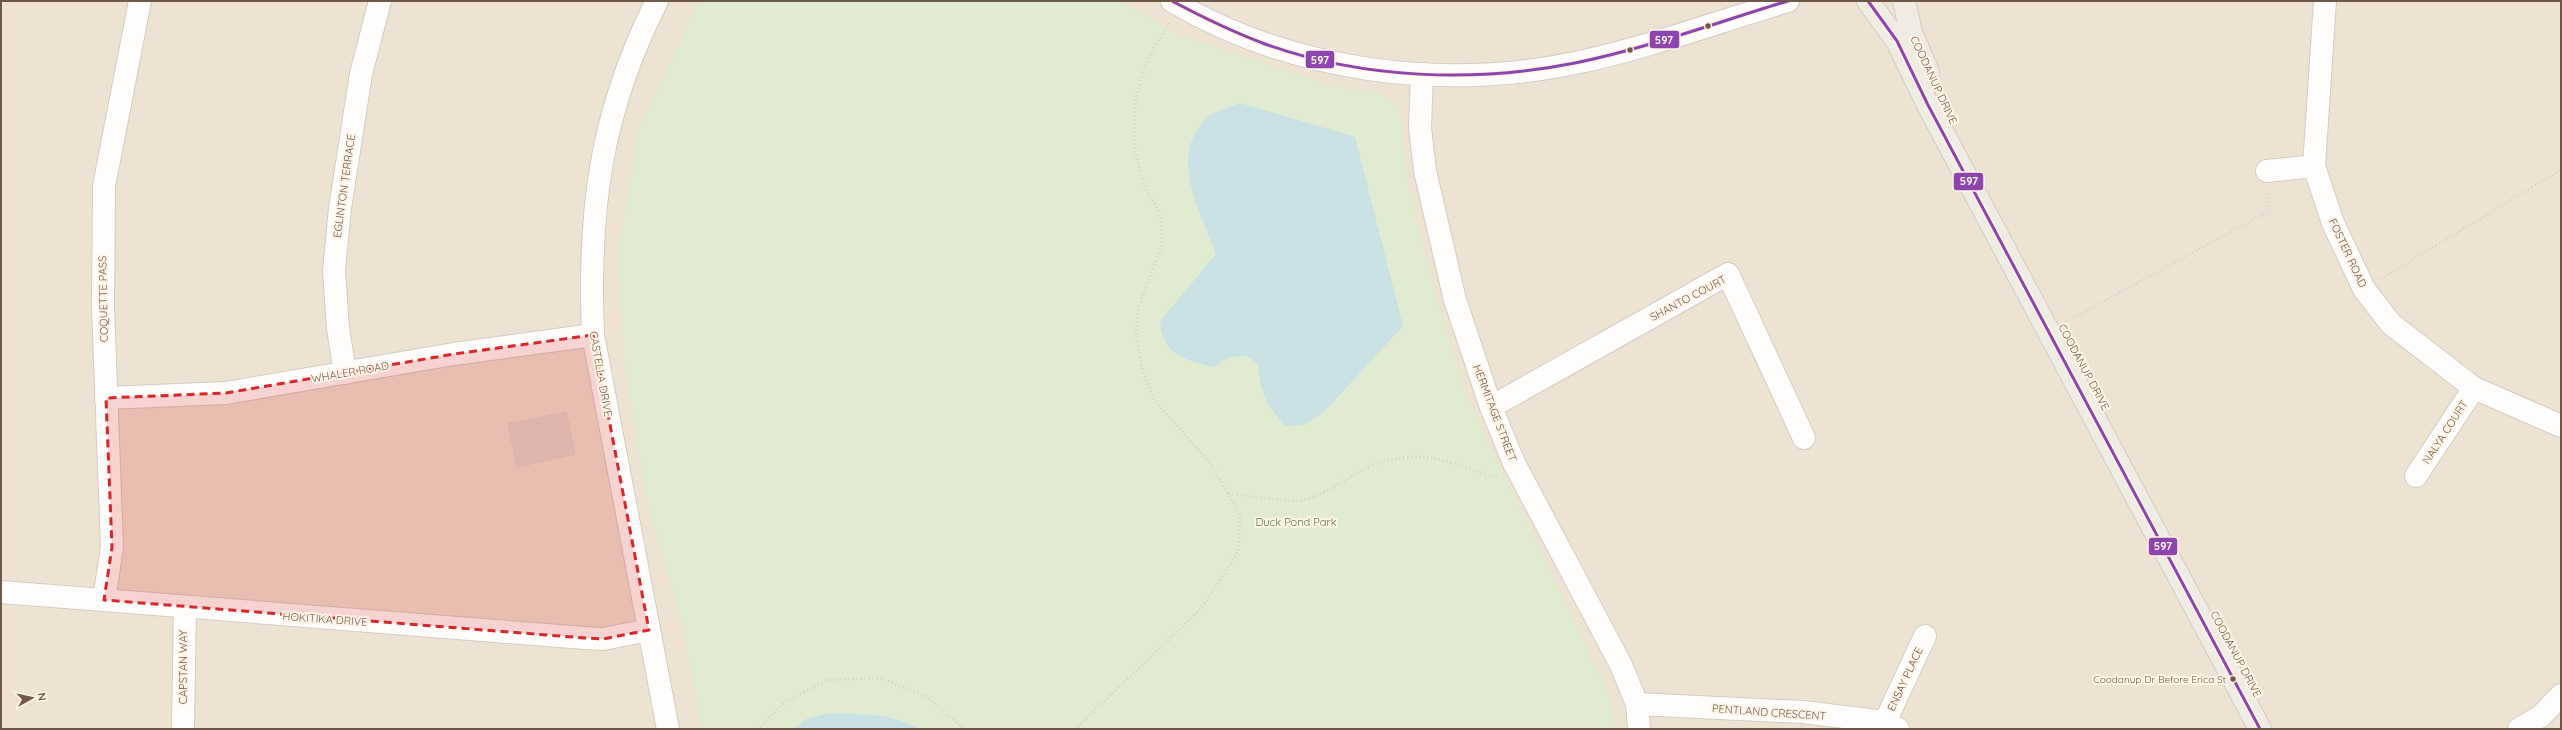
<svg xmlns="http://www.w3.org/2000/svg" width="2562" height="730" font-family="Quicksand,sans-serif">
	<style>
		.residential { fill: #eee3d3 }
		.green { fill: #e0ebd1 }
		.water { fill: #c9e1e4 }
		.building { fill: #e1d8ce; stroke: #ddd3c9 }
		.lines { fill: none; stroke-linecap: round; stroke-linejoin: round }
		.minor-casing { stroke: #d3cbc2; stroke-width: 24 }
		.major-casing { stroke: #d3cbc4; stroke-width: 24 }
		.path { stroke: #d6cfc9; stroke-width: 2.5; stroke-dasharray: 1 3; stroke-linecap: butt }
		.minor { stroke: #fefdfb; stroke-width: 22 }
		.major { stroke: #f1ece3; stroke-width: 22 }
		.bus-1-casing { stroke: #fef5e6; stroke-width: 6 }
		.bus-1 { stroke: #8e44ad; stroke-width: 3 }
		.marked { fill: #d62828; fill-opacity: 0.2; stroke: #d62828; stroke-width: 3; stroke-dasharray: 8 5; stroke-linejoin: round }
		.bus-dot { fill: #705849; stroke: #fef5e6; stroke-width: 1.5 }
		.labels { text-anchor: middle; stroke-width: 4; stroke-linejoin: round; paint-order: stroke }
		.bus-label { font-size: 10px; fill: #705849; stroke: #fef5e6; text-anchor: end }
		.street-label { font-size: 11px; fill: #705849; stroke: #fef5e6 }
		.park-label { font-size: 11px; fill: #537b44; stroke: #fef5e6 }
		.line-badge { stroke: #fef5e6; stroke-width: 1.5 }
		.badge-label { font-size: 11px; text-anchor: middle; font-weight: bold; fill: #fff }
	</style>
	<rect width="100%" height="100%" fill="#f5f0e6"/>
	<rect class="residential" x="1" y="1" width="2560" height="728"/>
	<polygon class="green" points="699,1 1120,1 1179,35 1330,85 1379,93 1400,106 1408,183 1439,307 1470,404 1610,695 1615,729 701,729 691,668 676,602 647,502 624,361 618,251 639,128"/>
	<g class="water">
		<path d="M1240,103l115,34 48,189 -78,85 -21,14 -19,1c-18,-21 -25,-33 -27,-62l-13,-9 -18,3 -12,9c-31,-7 -52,-11 -55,-46l56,-67c-15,-41 -49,-99 -9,-136 7,-7 24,-11 33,-15z"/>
		<path d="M826,714c32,0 66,-2 93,15h-125l12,-10z"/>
	</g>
	<polygon class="building" points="566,412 575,454 517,467 508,424"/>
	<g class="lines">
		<defs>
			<g id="minor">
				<path d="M657,1c-57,112 -69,210 -64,334l75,394"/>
				<path d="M1172,1c118,70 269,90 403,62 72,-15 142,-41 213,-62"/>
				<polyline points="2325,1 2314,166 2333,223 2364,289 2391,324 2474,388 2561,426"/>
				<polyline points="1422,74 1420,128 1425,171 1455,300 1491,407 1514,463 1621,665 1637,704 1639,729"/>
				<polyline points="2267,171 2314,166"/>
				<polyline points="345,373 338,328 334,271 340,208 361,74 380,1"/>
				<polyline points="106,398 226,393 454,354 593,335"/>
				<polyline points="1491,407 1728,274 1804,438"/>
				<polyline points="2416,476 2474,388"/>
				<polyline points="1,592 585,638 603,639 649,630"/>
				<polyline points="104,600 112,547 103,307 104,186 140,1"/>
				<polyline points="1637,704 1803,712 1885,722 1898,729"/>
				<polyline points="1885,722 1925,636"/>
				<polyline points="183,726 185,608"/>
				<polyline points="2519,729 2541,716 2561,695"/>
			</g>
			<g id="major">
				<polyline points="1868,1 1897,41 1928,105 2260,729"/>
				<polyline points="1904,1 1911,32 1928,72"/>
			</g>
		</defs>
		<use href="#minor" class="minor-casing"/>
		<use href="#major" class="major-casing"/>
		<g class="path">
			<polyline points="2381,279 2557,172 2561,168"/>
			<polyline points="2066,322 2269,211 2268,191"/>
			<path d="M1229,494c16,1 63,9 75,6 23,-6 37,-19 57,-29 16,-9 39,-15 58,-14 27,0 50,14 76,20l3,-3"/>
			<polyline points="757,729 784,703 826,680 880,678 927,697 964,729"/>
			<polyline points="1075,729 1201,609 1238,552 1240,515 1211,464 1154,400 1143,371 1136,337 1138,308 1162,245 1161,216 1144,186 1134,147 1135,101 1146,62 1169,23"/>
		</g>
		<use href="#minor" class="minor"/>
		<use href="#major" class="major"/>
		<defs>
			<g id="bus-1">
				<path d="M1172,1c30,16 61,31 93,43 98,35 209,39 310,19 73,-15 143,-41 213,-62"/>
				<polyline points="1868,1 1897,41 1928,105 2260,729"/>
			</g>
		</defs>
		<use href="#bus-1" class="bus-1-casing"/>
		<use href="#bus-1" class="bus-1"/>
	</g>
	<path class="marked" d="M593,335l56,295 -46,9 -18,-1 -481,-38 8,-53 -6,-149 120,-5 228,-39z"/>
	<g class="bus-dot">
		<circle cx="1708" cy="26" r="3.5"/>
		<circle cx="1630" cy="50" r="3.5"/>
		<circle cx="2233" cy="679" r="3.5"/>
	</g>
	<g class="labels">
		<g class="bus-label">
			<text x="2226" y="683">Coodanup Dr Before Erica St</text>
		</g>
		<g class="street-label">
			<text transform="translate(1934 80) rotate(65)" y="4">COODANUP DRIVE</text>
			<text transform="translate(344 186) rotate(-82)" y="4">EGLINTON TERRACE</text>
			<text transform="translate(2348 253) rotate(65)" y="4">FOSTER ROAD</text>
			<text transform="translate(1688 298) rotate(-28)" y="4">SHANTO COURT</text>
			<text transform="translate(103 299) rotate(-91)" y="4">COQUETTE PASS</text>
			<text transform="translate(2084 367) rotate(62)" y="4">COODANUP DRIVE</text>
			<text transform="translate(350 372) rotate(-10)" y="4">WHALER ROAD</text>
			<text transform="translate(601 374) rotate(80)" y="4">CASTELLA DRIVE</text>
			<text transform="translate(1495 413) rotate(69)" y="4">HERMITAGE STREET</text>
			<text transform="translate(2445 432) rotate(-57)" y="4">NALYA COURT</text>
			<text transform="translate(325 619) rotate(4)" y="4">HOKITIKA DRIVE</text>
			<text transform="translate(2236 654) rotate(62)" y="4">COODANUP DRIVE</text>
			<text transform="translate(183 667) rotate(-90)" y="4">CAPSTAN WAY</text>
			<text transform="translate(1905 679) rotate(-65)" y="4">ENSAY PLACE</text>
			<text transform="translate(1769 712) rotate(4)" y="4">PENTLAND CRESCENT</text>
		</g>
		<g class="park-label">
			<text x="1296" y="526">Duck Pond Park</text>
		</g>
	</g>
	<g class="line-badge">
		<rect x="1649" y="30" width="31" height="19" rx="4" fill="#8e44ad"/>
		<rect x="1305" y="50" width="30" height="19" rx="4" fill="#8e44ad"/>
		<rect x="1953" y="172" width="31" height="19" rx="4" fill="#8e44ad"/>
		<rect x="2148" y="537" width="30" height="19" rx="4" fill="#8e44ad"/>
	</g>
	<g class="badge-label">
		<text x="1664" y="44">597</text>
		<text x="1320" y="64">597</text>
		<text x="1969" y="185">597</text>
		<text x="2163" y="550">597</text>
	</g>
	<rect width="2562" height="730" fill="none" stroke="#705849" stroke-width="4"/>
	<g transform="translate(32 698) rotate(82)" stroke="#fef5e6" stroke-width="3" paint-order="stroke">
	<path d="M0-3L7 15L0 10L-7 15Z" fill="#705849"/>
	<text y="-6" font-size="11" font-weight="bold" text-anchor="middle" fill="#705849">N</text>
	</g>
</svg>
